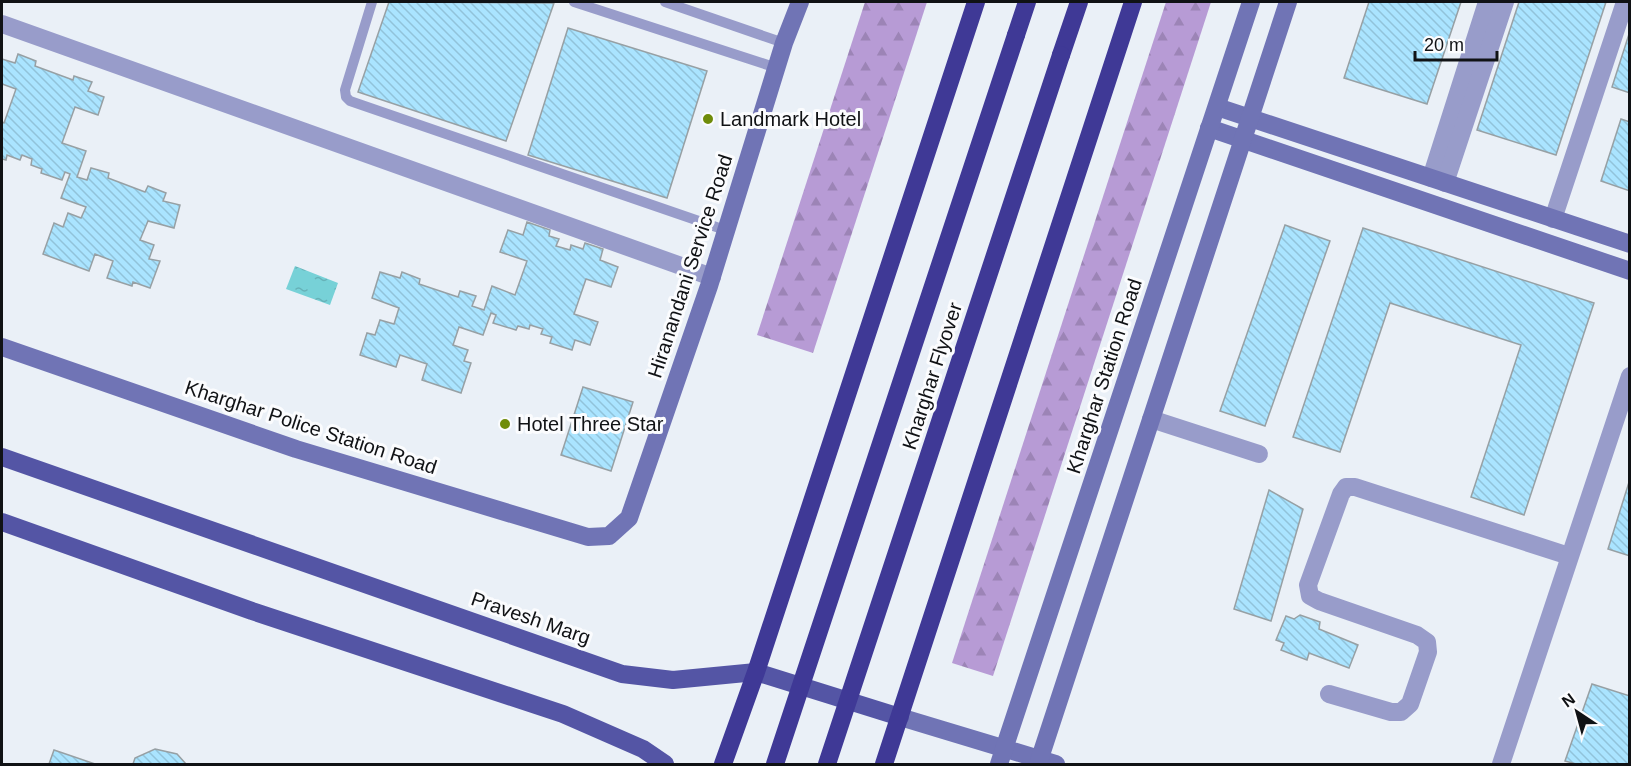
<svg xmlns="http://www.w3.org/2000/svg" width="1631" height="766" font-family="Arial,sans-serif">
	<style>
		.forest { fill: url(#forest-firs) }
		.water { fill: url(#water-ripples) }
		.building { fill: url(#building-back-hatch); stroke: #97a0a4; stroke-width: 1.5 }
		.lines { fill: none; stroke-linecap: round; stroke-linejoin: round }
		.lane { stroke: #989cca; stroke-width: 10 }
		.street { stroke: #989cca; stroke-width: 18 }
		.secondary { stroke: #7074b5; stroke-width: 18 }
		.primary { stroke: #5455a5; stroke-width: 18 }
		.highway { stroke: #3f3996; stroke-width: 18 }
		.highway-bridge { stroke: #3f3996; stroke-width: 18 }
		.poi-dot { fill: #6f8c0a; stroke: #fbfcfe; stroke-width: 2 }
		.labels { text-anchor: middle; stroke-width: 6; stroke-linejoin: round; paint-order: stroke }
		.poi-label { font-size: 20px; fill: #101215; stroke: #fbfcfe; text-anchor: start }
		.street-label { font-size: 20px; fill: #101215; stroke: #fbfcfe }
	</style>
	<defs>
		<pattern id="forest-firs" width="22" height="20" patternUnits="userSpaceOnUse" patternTransform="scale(1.5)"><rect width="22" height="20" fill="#b79bd5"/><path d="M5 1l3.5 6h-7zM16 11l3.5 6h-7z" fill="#9c84b6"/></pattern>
		<pattern id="water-ripples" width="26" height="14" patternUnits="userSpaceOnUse" patternTransform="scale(1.5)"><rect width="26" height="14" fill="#77d1d7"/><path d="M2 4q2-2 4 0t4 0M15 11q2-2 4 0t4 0" fill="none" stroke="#66b2b8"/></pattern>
		<pattern id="building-back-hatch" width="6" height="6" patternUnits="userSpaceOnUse" patternTransform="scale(1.5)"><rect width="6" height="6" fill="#aae4ff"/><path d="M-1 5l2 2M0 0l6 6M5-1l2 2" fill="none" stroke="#91c3da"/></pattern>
	</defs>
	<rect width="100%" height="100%" fill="#eaf0f7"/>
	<g class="forest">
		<polygon points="865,2 927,2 813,353 757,335"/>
		<polygon points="1166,2 1211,2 993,676 952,663"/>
	</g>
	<polygon class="water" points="295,266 338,283 330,305 286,289"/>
	<g class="building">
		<polygon points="389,2 554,3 506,141 358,92"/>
		<polygon points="1369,2 1461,2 1427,104 1344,78"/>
		<polygon points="1519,2 1606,2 1556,155 1477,130"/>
		<polygon points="568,28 707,71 667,198 528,155"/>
		<polygon points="1630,31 1630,93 1612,87"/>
		<polygon points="18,54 36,61 35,66 73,80 74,76 92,82 88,91 104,97 98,115 75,107 62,143 86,151 77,177 87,180 91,168 109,173 108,178 145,192 148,186 166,193 163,201 180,205 174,228 148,221 140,240 154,245 149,259 160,261 150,288 133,282 132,286 107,278 113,261 95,254 89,271 43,254 54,223 63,227 68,213 81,218 86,207 61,198 70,174 65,172 62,180 41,173 42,169 31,165 32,159 22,155 20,160 7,155 6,160 2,159 2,122 4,123 16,89 2,84 2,59 15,63"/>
		<polygon points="1621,119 1630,122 1630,191 1601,181"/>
		<polygon points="527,222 550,230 549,236 559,239 556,246 570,250 571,245 583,249 585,243 603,249 600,260 618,267 611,287 586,279 574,314 598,322 590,345 575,340 572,350 550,343 552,337 541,334 543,329 530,325 529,329 518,326 516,330 493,323 496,315 491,313 483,335 459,327 453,345 468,350 464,361 471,363 461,393 422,380 427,364 400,355 396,367 360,355 367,333 375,335 380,320 394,324 399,308 372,298 380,272 400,278 402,272 420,279 419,284 458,297 460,291 476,296 472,306 484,310 492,286 515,295 527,261 500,252 508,230 523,235"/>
		<polygon points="1285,225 1330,241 1265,426 1220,411"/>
		<polygon points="1363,228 1594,303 1524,515 1471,497 1521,345 1390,303 1340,452 1293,437"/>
		<polygon points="583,387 633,402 611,471 561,455"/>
		<polygon points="1630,479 1630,556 1608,549"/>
		<polygon points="1269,490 1303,509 1271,621 1234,609"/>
		<polygon points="1300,615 1320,622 1319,629 1358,645 1349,668 1309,653 1307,660 1281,650 1284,643 1276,640 1286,616 1294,619"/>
		<polygon points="1592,684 1630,696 1630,764 1576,764 1565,761"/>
		<polygon points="155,749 177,754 186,764 133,764 135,758"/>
		<polygon points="54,750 95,764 49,764"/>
	</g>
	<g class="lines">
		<g class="lane">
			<polyline points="372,2 345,90 346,97 350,101 725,230"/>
			<polyline points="574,2 777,68"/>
			<polyline points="665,2 784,43"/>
		</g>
		<g class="street">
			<polyline points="2,24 712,277"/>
			<polyline points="1431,178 1487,2"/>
			<polyline points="1445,183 1505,2"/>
			<polyline points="1553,219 1625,2"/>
			<polyline points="1151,419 1259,454"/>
			<polyline points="1329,694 1391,712 1401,712 1410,704 1428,652 1427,642 1417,635 1319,601 1310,596 1308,585 1341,494 1346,487 1355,487 1569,556"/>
			<polyline points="1501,764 1630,376"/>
		</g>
		<g class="secondary">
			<polyline points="1217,107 1630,244"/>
			<polyline points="1209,128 1630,271"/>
			<polyline points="2,347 296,449 588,537 609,536 629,518 709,286 784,43 800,2"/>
			<polyline points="900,717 1056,764"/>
			<polyline points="999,764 1251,2"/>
			<polyline points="1038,764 1288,2"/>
		</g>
		<g class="primary">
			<polyline points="2,457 622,674 673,680 756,672 900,717"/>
			<polyline points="2,522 252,611 563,714 643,749 665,764"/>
		</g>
		<g class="highway">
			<polyline points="1016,35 1027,2"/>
			<polyline points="1061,55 1079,2"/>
			<polyline points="723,764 756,672 976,2"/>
			<polyline points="884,764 1133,2"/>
		</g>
		<g class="highway-bridge">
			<polyline points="775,764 1016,35"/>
			<polyline points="827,764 1061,55"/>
		</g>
	</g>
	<g class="poi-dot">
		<circle cx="708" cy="119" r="6"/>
		<circle cx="505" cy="424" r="6"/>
	</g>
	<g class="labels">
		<g class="poi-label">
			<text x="720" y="126">Landmark Hotel</text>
			<text x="517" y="431">Hotel Three Star</text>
		</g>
		<g class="street-label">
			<text transform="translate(690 266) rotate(-72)" y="7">Hiranandani Service Road</text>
			<text transform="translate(932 376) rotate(-72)" y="7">Kharghar Flyover</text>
			<text transform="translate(1104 376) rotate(-72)" y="7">Kharghar Station Road</text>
			<text transform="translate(311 427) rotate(18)" y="7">Kharghar Police Station Road</text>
			<text transform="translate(531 618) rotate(19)" y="7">Pravesh Marg</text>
		</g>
	</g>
	<rect width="1631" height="766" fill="none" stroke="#101215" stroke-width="6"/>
	<g transform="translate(1577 712) rotate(324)" stroke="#fbfcfe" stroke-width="4.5" paint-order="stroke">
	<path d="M0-4.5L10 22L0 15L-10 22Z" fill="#101215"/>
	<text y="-9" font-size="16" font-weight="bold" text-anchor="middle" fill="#101215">N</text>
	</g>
	<path d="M1415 51v9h82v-9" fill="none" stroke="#101215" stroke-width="3"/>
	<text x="1424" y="51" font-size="18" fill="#101215" stroke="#fbfcfe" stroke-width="4.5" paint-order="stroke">20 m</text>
</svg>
